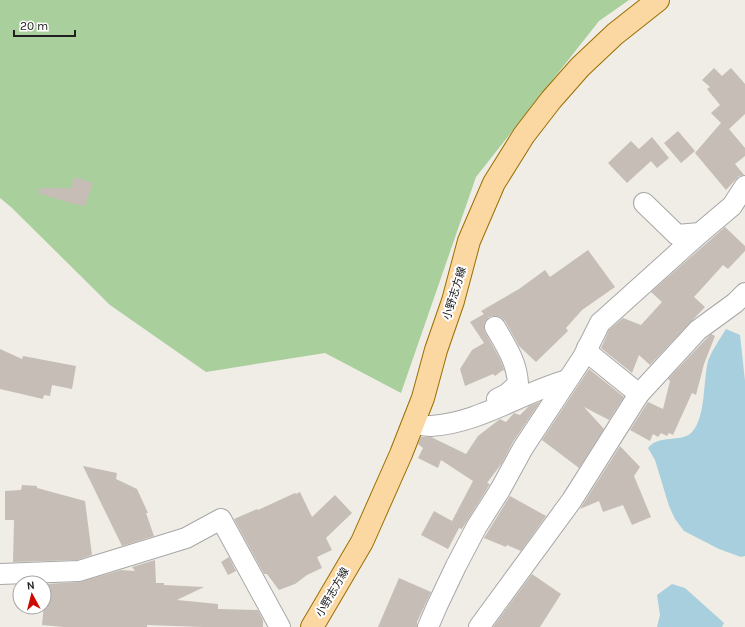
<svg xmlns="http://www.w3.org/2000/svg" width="745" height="627" font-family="Karla,'Noto Sans JP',sans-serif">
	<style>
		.forest { fill: #a9cf9c }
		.water { fill: #a7cfdd }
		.building { fill: #c5bdb6 }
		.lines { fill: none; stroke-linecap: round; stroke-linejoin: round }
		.minor-casing { stroke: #a7a7a7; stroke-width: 22 }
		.major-casing { stroke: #9a6e02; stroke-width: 24 }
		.minor { stroke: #fff; stroke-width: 20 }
		.major { stroke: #fbd8a1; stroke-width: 22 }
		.labels { text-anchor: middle; stroke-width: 4; stroke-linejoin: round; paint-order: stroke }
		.street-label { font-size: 11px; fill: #202020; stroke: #fff }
	</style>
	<rect width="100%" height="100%" fill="#f0ede6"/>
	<polygon class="forest" points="0,0 629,0 599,21 476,177 401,393 325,353 206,372 110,305 11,207 0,198"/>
	<g class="water">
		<path d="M726,329l14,6 5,46v175l-4,1 -22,-8 -35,-18 -9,-12 -6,-13 -14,-46 -7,-12c10,-14 35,-5 44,-16 14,-15 11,-51 16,-71 4,-11 12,-22 18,-32z"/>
		<polygon points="672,584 685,588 724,623 722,627 657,627 660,615 657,595"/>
	</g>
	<g class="building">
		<polygon points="714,68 722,76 731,68 745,84 745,114 729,129 745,148 745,156 735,164 744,175 739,176 726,190 695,153 721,123 711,113 720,105 707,89 710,87 702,80"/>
		<polygon points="678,131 695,151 681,163 664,143"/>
		<polygon points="652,137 669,158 657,168 651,161 627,183 608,163 631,141 639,149"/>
		<polygon points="74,177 93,183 85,206 70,203 38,193 39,188 71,188"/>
		<polygon points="725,227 745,246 745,251 728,269 723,265 694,297 705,307 650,365 639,355 632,373 601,348 609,330 623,318 641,325 662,302 651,292"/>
		<polygon points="588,250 615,287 582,310 566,328 568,331 536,362 519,346 505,321 501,317 495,316 489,317 485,322 484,327 485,332 500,359 505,372 503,370 495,376 493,374 465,386 460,369 472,350 484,343 470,322 484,314 481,311 519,289 545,270 550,277"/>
		<polygon points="711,334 715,336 704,364 696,395 692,393 673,435 669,433 667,436 661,433 658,437 653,434 650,441 630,430 648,402 663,409 670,381 668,379 706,339"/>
		<polygon points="0,349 22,359 23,356 76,366 72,389 52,385 50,396 44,395 43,399 0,389"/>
		<polygon points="589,369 624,397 609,420 584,407 604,429 579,468 542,440"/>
		<polygon points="540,402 513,442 502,463 487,483 490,484 462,529 459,528 448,549 421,535 434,511 452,521 473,481 441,460 438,468 418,458 423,448 418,444 421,437 431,437 466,454 478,436 500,419 506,422 514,413 520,415 529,406"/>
		<polygon points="620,446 640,467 634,476 651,517 632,525 623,505 603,512 599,501 580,509"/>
		<polygon points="83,466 117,473 116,479 137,489 148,513 146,513 154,536 122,546"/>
		<polygon points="22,485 37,486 37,488 85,501 92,555 77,560 13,562 14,520 5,520 5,491 21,490"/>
		<polygon points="300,492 312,517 335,495 352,513 326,538 332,550 317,557 322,568 307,575 295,584 279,590 267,574 264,574 234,519 257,509 258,510 295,493 296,494"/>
		<polygon points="510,496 546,516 521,551 507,545 506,547 484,538"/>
		<polygon points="229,557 236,571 228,575 221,562"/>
		<polygon points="155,560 156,583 164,583 164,585 204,587 177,600 218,604 218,609 258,610 263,620 263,627 203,627 147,625 147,627 64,627 42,625 46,584 80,582 121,570 135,571 132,567"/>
		<polygon points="532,574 561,594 540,627 493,627"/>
		<polygon points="399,578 431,592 417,622 417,627 378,627"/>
	</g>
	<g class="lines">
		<defs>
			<g id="minor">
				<polyline points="644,203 677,235 700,233"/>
				<path d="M495,327c11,19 22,35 23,57l-11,10 -10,5"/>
				<polyline points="587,348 592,356 639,394"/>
				<path d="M413,424c6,1 12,2 18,2 48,-3 90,-33 136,-46"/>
				<polyline points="0,574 79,571 186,538 221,519 280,627"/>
				<polyline points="428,627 437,606 456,566 477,526 500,490 523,448 583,357 600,323 700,233 732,206 745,186"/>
				<polyline points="479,627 572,500 639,394 698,330 735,303 745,293"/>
			</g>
			<polyline id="major" points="312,627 362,542 401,454 423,398 436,350 453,301 469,241 494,183 524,135 551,100 580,67 615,34 658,0"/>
		</defs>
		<use href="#minor" class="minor-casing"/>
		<use href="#major" class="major-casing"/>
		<use href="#minor" class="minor"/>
		<use href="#major" class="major"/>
	</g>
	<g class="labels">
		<g class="street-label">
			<text transform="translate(454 293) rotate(-73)" y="4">小野志方線</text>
			<text transform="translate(332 592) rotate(-60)" y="4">小野志方線</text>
		</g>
	</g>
	<g transform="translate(32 595) rotate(353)"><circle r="19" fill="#ffffff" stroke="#a6a6a6"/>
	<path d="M0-3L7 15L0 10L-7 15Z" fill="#cd0b03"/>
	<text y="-6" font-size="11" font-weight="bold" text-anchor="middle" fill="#202020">N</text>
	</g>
	<path d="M14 30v6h61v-6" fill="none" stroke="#202020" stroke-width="2"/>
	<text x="20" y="30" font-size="12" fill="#202020" stroke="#ffffff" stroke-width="3" paint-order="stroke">20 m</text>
</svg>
